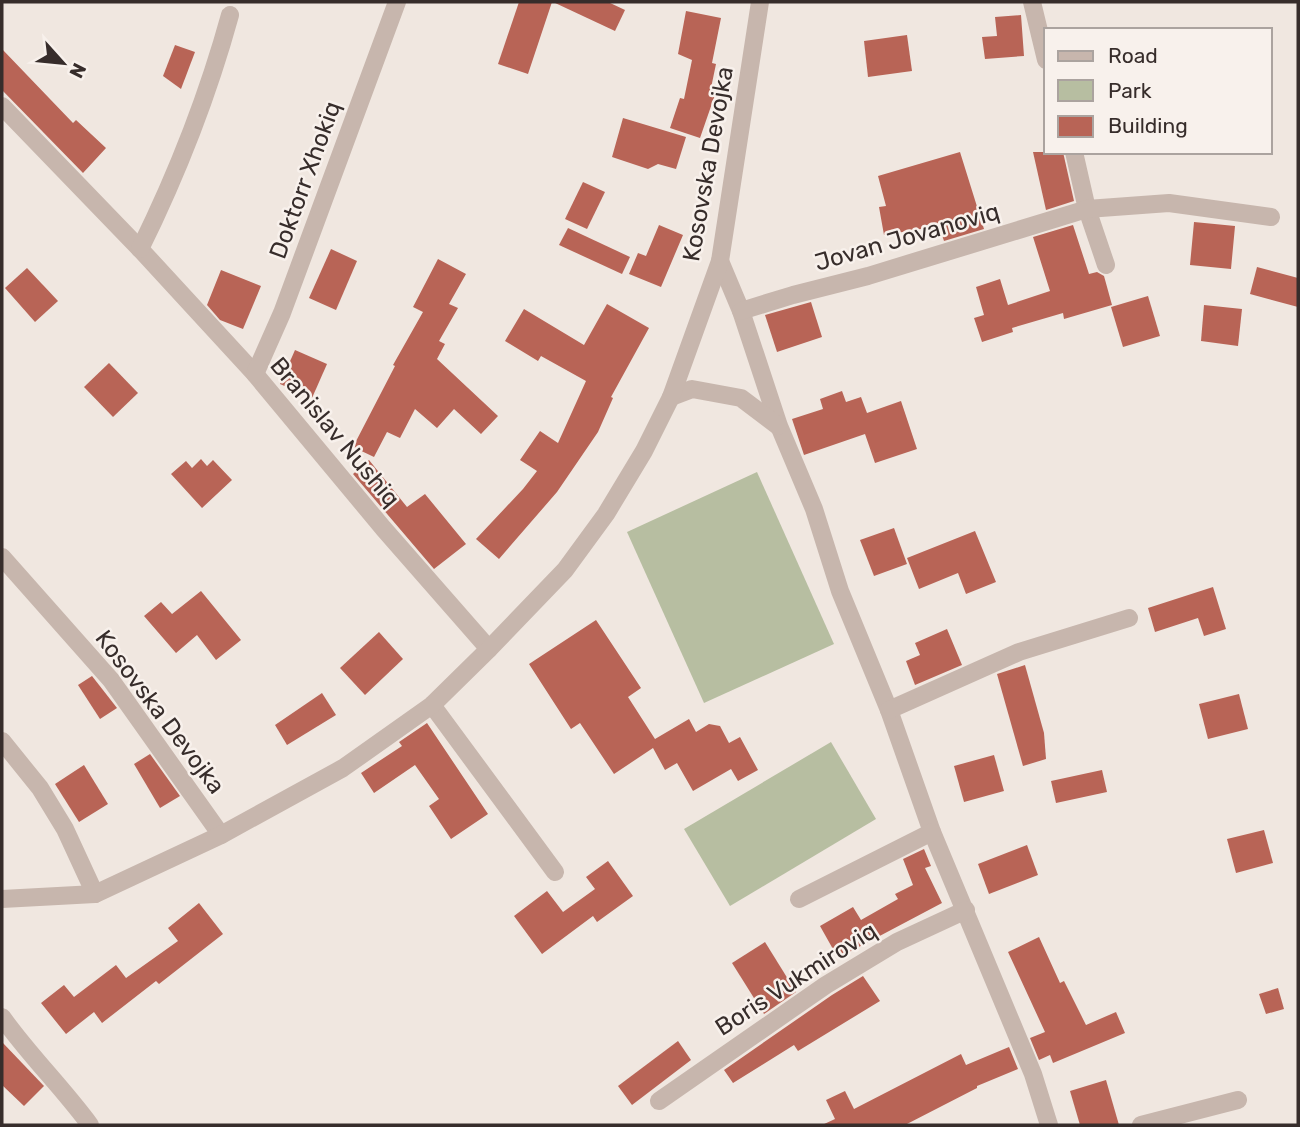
<svg xmlns="http://www.w3.org/2000/svg" width="1300" height="1127" font-family="Rubik,sans-serif">
	<style>
		.green { fill: #b7bea1 }
		.building { fill: #b86456 }
		.lines { fill: none; stroke-linecap: round; stroke-linejoin: round }
		.minor { stroke: #c7b6ad; stroke-width: 18 }
		.labels { text-anchor: middle; stroke-width: 5; stroke-linejoin: round; paint-order: stroke }
		.street-label { font-size: 24px; fill: #372d2b; stroke: #f8f1ec }
	</style>
	<rect width="100%" height="100%" fill="#f0e7e0"/>
	<g class="green">
		<polygon points="757,472 834,644 704,703 627,532"/>
		<polygon points="831,742 876,819 730,906 684,829"/>
	</g>
	<g class="building">
		<polygon points="519,2 552,2 528,74 498,64"/>
		<polygon points="553,2 608,2 625,10 615,31"/>
		<polygon points="686,11 721,18 712,63 716,64 711,88 717,89 700,138 670,128 680,98 684,99 692,60 678,54"/>
		<polygon points="1021,15 1024,56 985,59 982,37 997,36 995,17"/>
		<polygon points="907,35 912,71 868,77 864,41"/>
		<polygon points="175,45 195,52 181,89 163,76"/>
		<polygon points="2,49 73,123 76,120 106,148 83,173 2,90"/>
		<polygon points="623,118 686,137 676,169 658,164 648,169 612,157"/>
		<polygon points="960,152 984,229 944,241 939,226 884,235 879,207 886,206 878,176"/>
		<polygon points="1033,152 1063,152 1074,201 1046,210"/>
		<polygon points="583,182 605,192 587,229 565,219"/>
		<polygon points="1194,222 1235,226 1231,269 1190,265"/>
		<polygon points="659,225 683,235 661,287 629,274 638,253 646,256"/>
		<polygon points="1073,225 1089,274 1097,272 1104,276 1112,305 1064,319 1063,313 1012,328 1013,332 982,342 974,318 984,315 976,287 1000,279 1008,305 1050,291 1033,237"/>
		<polygon points="568,228 630,257 622,274 559,245"/>
		<polygon points="331,249 357,261 336,310 309,298"/>
		<polygon points="438,259 466,274 449,304 458,308 439,341 445,344 437,359 498,416 481,434 454,409 437,428 415,409 400,438 387,432 374,457 353,447 395,366 393,365 423,312 413,307"/>
		<polygon points="1257,267 1298,278 1298,307 1250,294"/>
		<polygon points="27,268 58,301 35,322 5,288"/>
		<polygon points="221,270 261,286 243,329 220,320 207,305"/>
		<polygon points="1148,296 1160,336 1123,347 1111,307"/>
		<polygon points="811,302 822,337 777,352 765,315"/>
		<polygon points="607,304 649,328 611,397 613,398 598,432 557,492 499,559 476,539 523,489 537,471 520,460 540,431 558,443 586,381 541,356 538,361 505,341 524,309 584,345"/>
		<polygon points="1204,305 1242,309 1238,346 1201,341"/>
		<polygon points="295,350 327,364 312,398 280,384"/>
		<polygon points="109,363 138,393 113,417 84,387"/>
		<polygon points="842,391 846,402 861,397 867,413 901,401 917,449 875,463 865,434 804,455 792,419 823,409 820,399"/>
		<polygon points="201,459 207,466 213,460 232,480 202,508 171,474 186,461 192,468"/>
		<polygon points="369,460 407,507 425,494 466,544 434,569 353,474"/>
		<polygon points="894,528 907,564 874,576 860,540"/>
		<polygon points="975,531 996,582 966,594 958,573 919,589 907,558"/>
		<polygon points="1213,587 1226,629 1204,636 1198,618 1155,632 1148,608"/>
		<polygon points="201,591 241,640 216,660 197,635 176,653 144,616 161,602 172,614"/>
		<polygon points="596,620 641,688 628,697 655,739 689,719 696,732 709,724 720,726 729,743 740,737 758,770 738,781 731,769 693,791 677,763 665,770 653,748 614,774 580,723 571,729 529,664"/>
		<polygon points="947,629 962,665 915,685 906,661 920,655 915,643"/>
		<polygon points="379,632 403,659 365,695 340,668"/>
		<polygon points="1025,665 1044,733 1046,759 1023,766 997,674"/>
		<polygon points="92,676 117,708 100,719 78,685"/>
		<polygon points="322,693 336,715 287,745 275,725"/>
		<polygon points="1239,694 1248,729 1208,739 1199,704"/>
		<polygon points="427,723 488,814 451,839 429,806 439,799 415,765 374,793 361,773 402,746 399,742"/>
		<polygon points="150,754 180,796 160,808 134,764"/>
		<polygon points="994,755 1004,791 964,802 954,766"/>
		<polygon points="84,765 108,804 79,822 55,784"/>
		<polygon points="1102,770 1107,792 1056,803 1051,781"/>
		<polygon points="1264,830 1273,863 1236,873 1227,839"/>
		<polygon points="1027,845 1038,875 989,894 978,864"/>
		<polygon points="924,849 931,866 925,868 942,903 838,958 820,926 853,907 861,920 898,899 895,894 913,885 903,859"/>
		<polygon points="608,861 633,896 597,922 593,916 542,954 514,916 547,891 563,912 595,889 586,877"/>
		<polygon points="199,903 223,934 159,984 156,981 102,1023 94,1012 66,1034 41,1003 64,985 74,997 116,965 126,978 178,941 168,928"/>
		<polygon points="1039,937 1060,983 1064,981 1086,1025 1116,1012 1125,1033 1053,1063 1050,1055 1039,1060 1030,1038 1045,1032 1008,952"/>
		<polygon points="765,942 796,992 764,1014 732,963"/>
		<polygon points="863,976 880,1001 798,1051 794,1045 733,1083 724,1070 832,995"/>
		<polygon points="1278,988 1284,1009 1266,1014 1259,994"/>
		<polygon points="678,1041 691,1060 632,1105 618,1086"/>
		<polygon points="2,1042 44,1086 24,1106 2,1085"/>
		<polygon points="1009,1047 1018,1069 977,1086 977,1088 905,1125 822,1125 835,1119 826,1100 845,1091 854,1109 961,1054 966,1065"/>
		<polygon points="1106,1080 1119,1125 1080,1125 1070,1091"/>
	</g>
	<g class="lines">
		<g class="minor">
			<polyline points="1032,2 1046,60"/>
			<polyline points="2,106 140,249 255,374 383,528 489,649"/>
			<polyline points="1074,152 1087,209 1106,265"/>
			<path d="M140,249c37,-75 68,-154 90,-234"/>
			<polyline points="720,261 741,311 779,426 814,509 840,591 889,710 932,832 1033,1074 1049,1125"/>
			<polyline points="741,311 793,295 868,276 1087,209 1169,203 1271,217"/>
			<polyline points="255,374 282,313 397,2"/>
			<polyline points="671,397 692,389 741,398 778,426"/>
			<polyline points="2,557 111,680 221,835"/>
			<polyline points="432,705 555,872"/>
			<polyline points="889,710 1019,652 1129,618"/>
			<polyline points="2,741 40,788 65,829 95,894"/>
			<polyline points="2,899 95,894 221,835 343,768 432,705 489,649 565,570 606,514 644,451 671,397 720,261 760,2"/>
			<polyline points="799,899 932,832"/>
			<path d="M2,1017c27,38 60,70 88,108"/>
			<polyline points="659,1101 826,985 897,942 966,910"/>
			<polyline points="1141,1125 1238,1100"/>
		</g>
	</g>
	<g class="labels">
		<g class="street-label">
			<text transform="translate(708 164) rotate(-80)" y="8">Kosovska Devojka</text>
			<text transform="translate(305 180) rotate(-70)" y="8">Doktorr Xhokiq</text>
			<text transform="translate(907 237) rotate(-16)" y="8">Jovan Jovanoviq</text>
			<text transform="translate(335 432) rotate(50)" y="8">Branislav Nushiq</text>
			<text transform="translate(160 712) rotate(53)" y="8">Kosovska Devojka</text>
			<text transform="translate(796 979) rotate(-33)" y="8">Boris Vukmiroviq</text>
		</g>
	</g>
	<rect width="1300" height="1127" fill="none" stroke="#372d2b" stroke-width="7"/>
	<rect x="1044" y="28" width="228" height="126" fill="#f8f1ec" stroke="#aba39f" stroke-width="2"/>
	<rect x="1058" y="51" width="35" height="10" fill="#c7b6ad" stroke="#aba39f" stroke-width="2"/>
	<text x="1108" y="63" font-size="21" fill="#372d2b">Road</text>
	<rect x="1058" y="80" width="35" height="21" fill="#b7bea1" stroke="#aba39f" stroke-width="2"/>
	<text x="1108" y="98" font-size="21" fill="#372d2b">Park</text>
	<rect x="1058" y="116" width="35" height="21" fill="#b86456" stroke="#aba39f" stroke-width="2"/>
	<text x="1108" y="133" font-size="21" fill="#372d2b">Building</text>
	<g transform="translate(63 63) rotate(117)" stroke="#f8f1ec" stroke-width="5" paint-order="stroke">
	<path d="M0-5L12 26L0 18L-12 26Z" fill="#372d2b"/>
	<text y="-10" font-size="19" font-weight="bold" text-anchor="middle" fill="#372d2b">N</text>
	</g>
</svg>
